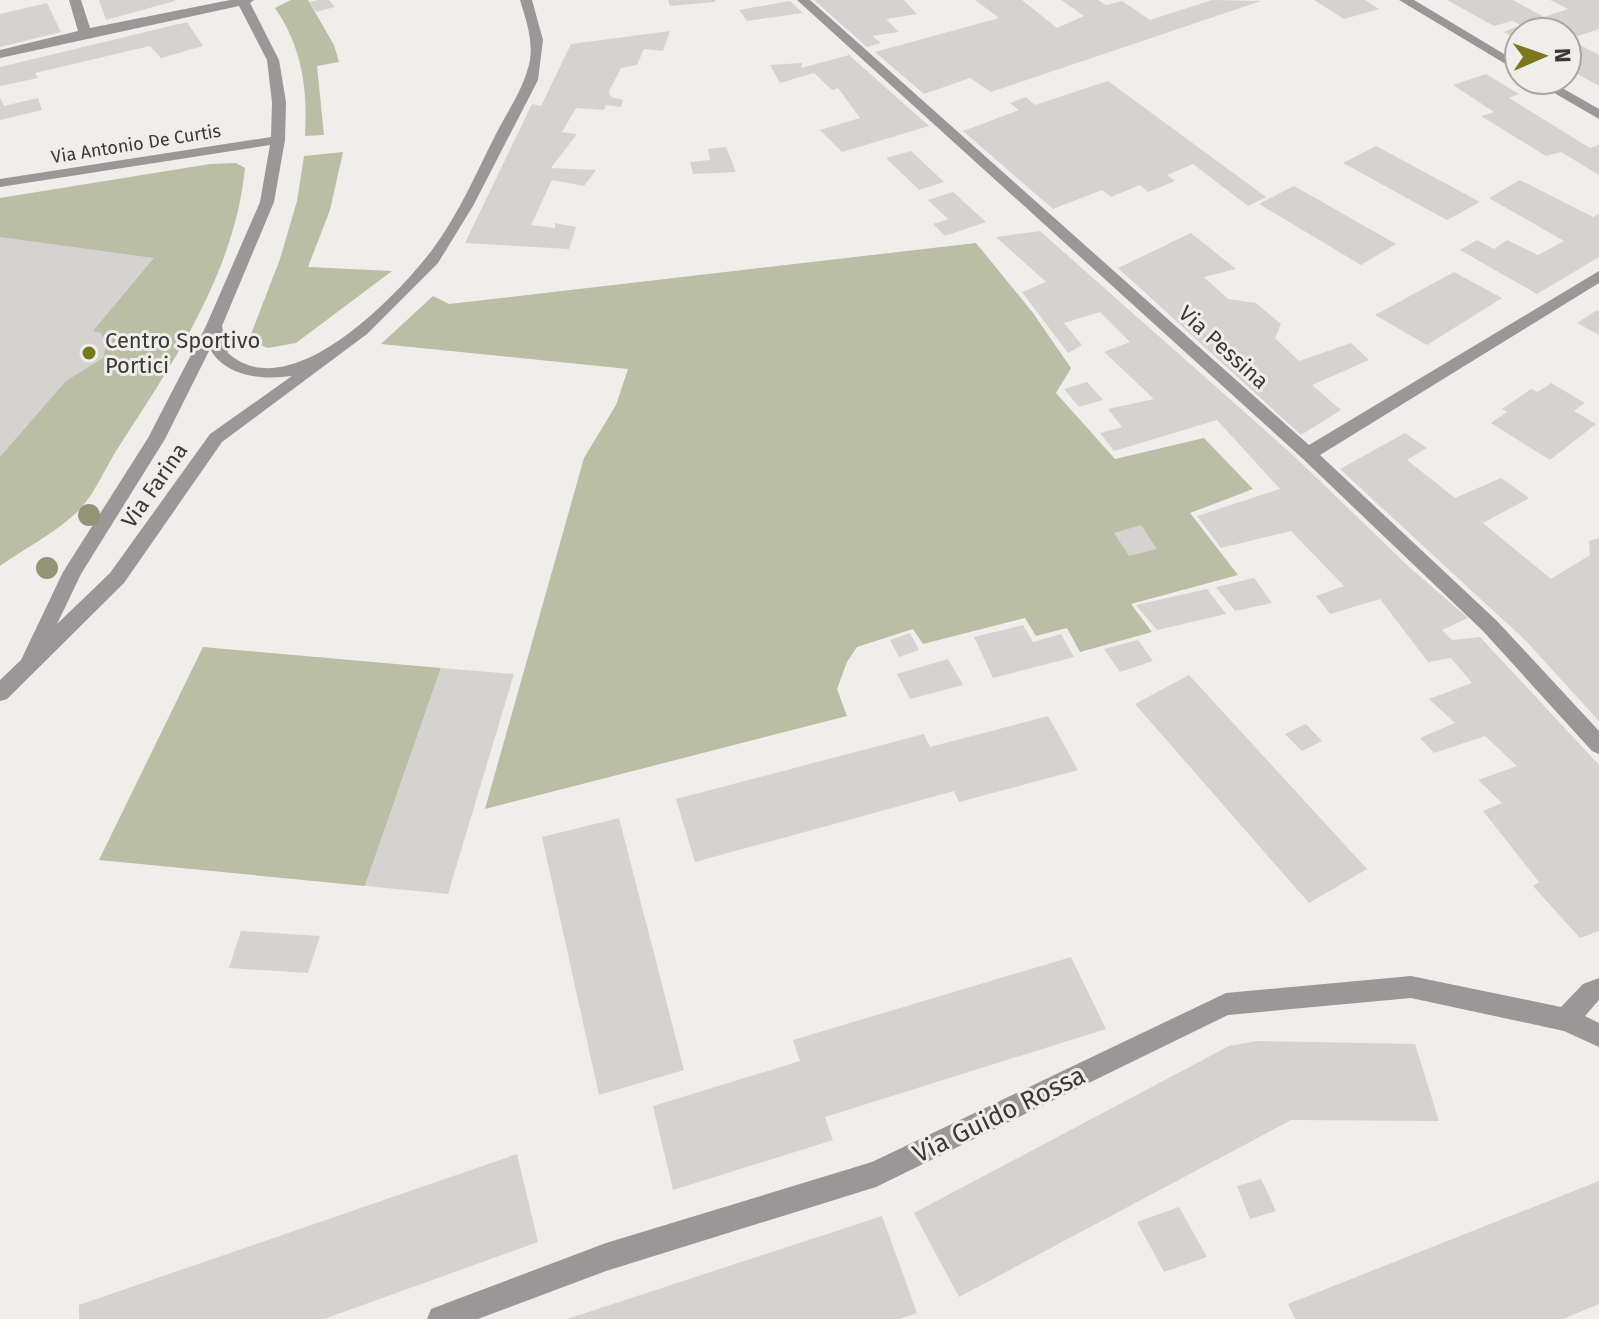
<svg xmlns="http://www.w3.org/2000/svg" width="1599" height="1319" font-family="'Fira Sans',sans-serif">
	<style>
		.green { fill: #babea5 }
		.building { fill: #d5d3cf }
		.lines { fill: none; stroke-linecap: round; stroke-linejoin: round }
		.minor { fill: #999797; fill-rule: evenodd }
		.tree { fill: #929476 }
		.poi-dot { fill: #7b771c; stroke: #f0eeea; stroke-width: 3 }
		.labels { text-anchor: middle; stroke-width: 6; stroke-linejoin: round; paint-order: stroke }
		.far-street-label { font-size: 18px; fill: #3a3937; stroke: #f0eeea }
		.poi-label { font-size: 22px; fill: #3a3937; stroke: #f0eeea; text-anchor: start }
		.street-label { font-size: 22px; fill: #3a3937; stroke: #f0eeea }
		.near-street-label { font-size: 26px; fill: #3a3937; stroke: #f0eeea }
	</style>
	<rect width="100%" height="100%" fill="#f0eeea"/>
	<g class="green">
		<path d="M291,0h17l26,45 5,17 -22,4 7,69 -19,1c3,-47 -3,-89 -30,-128z"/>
		<polygon points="343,152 330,210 308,267 392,271 296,343 268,348 254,343 251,334 280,259 297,201 304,156"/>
		<path d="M236,163l9,5c-10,104 -72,195 -127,280 -13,20 -25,50 -43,66 -22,20 -51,35 -75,52v-368l210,-34z"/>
		<polygon points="976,243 1033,313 1071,368 1056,393 1115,459 1204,438 1253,489 1190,513 1238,575 1131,604 1152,632 1080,652 1067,628 1036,636 1025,618 923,644 913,629 857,647 847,662 837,689 847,716 485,809 584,458 616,405 628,369 381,344 433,296 449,304"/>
		<polygon points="203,647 441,668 365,886 99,860"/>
	</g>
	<g class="building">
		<polygon points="99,0 175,0 175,1 106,20"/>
		<polygon points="318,0 329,0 335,7 316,12 309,2"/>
		<polygon points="668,0 715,0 715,2 670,6"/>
		<polygon points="814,0 904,0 917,14 886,19 899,32 872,36 881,43 867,47"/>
		<polygon points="975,0 1022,0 1057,28 1084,16 1061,0 1098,0 1106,5 1122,1 1150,20 1212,0 1261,1 991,92 970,78 924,94 875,52 999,18"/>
		<polygon points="1314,0 1365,0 1379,9 1344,19"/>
		<polygon points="1447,0 1513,0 1544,17 1568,9 1550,0 1599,0 1599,29 1569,39 1599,55 1599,86 1567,68 1567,32 1519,32 1519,40 1504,32 1521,25 1512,21 1494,26"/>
		<polygon points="790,1 803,13 747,21 739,10"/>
		<polygon points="47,3 61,32 0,47 0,14"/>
		<polygon points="187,22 203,46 161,58 150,46 35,73 38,78 0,86 0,67"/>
		<polygon points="670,31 663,51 644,49 637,65 621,68 609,91 611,97 623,100 621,107 606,105 604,110 576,108 562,132 577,134 551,168 596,170 584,186 552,180 531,225 555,228 555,223 576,227 569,249 465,243 532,104 541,106 571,44"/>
		<polygon points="849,55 929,126 842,152 820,130 860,118 838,88 832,90 814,73 780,83 770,65 802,63 801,68"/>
		<polygon points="1486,74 1519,94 1509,98 1590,148 1599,145 1599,175 1561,152 1546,156 1481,116 1494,112 1453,85"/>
		<polygon points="1108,81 1266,197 1248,206 1193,164 1167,175 1175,181 1148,192 1140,185 1111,197 1102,190 1053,209 963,131 1019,110 1010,103 1026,97 1035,105"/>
		<polygon points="0,98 4,106 38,98 42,110 0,120"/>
		<polygon points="1376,146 1480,202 1447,220 1343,163"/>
		<polygon points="726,147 736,172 693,174 690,162 710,160 708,149"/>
		<polygon points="911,151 944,182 919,190 886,158"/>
		<polygon points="1520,180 1593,217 1599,214 1599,257 1537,294 1460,250 1477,240 1494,249 1507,240 1538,255 1564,241 1489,198"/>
		<polygon points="1294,186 1396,244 1361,265 1259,204"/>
		<polygon points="953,192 986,222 945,236 933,224 948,219 928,200"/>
		<polygon points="1040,231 1295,457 1408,566 1468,618 1442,630 1452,640 1480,637 1599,765 1599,931 1580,938 1533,886 1539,882 1483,811 1502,803 1478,780 1517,766 1485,736 1434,753 1420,738 1455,723 1429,699 1472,683 1451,658 1428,662 1380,599 1330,614 1316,596 1344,586 1291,531 1221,548 1197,516 1280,489 1217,420 1114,451 1100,433 1122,427 1108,409 1154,399 1104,352 1130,342 1100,312 1064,323 1082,345 1068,353 1022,292 1046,282 996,237"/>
		<polygon points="1191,233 1236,269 1204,277 1228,299 1256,303 1281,324 1275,338 1299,361 1351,343 1369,360 1312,385 1341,410 1301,435 1118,268"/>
		<polygon points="0,237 154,258 93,331 101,333 107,344 103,358 66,381 0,457"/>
		<polygon points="1454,272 1502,298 1427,345 1375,315"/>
		<polygon points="1597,310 1599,311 1599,335 1577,323"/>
		<polygon points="1087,382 1103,400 1079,407 1064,389"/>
		<polygon points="1551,383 1585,403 1574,411 1596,424 1550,460 1491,423 1507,412 1502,409 1531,389 1538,392"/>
		<polygon points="1405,433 1427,448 1407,460 1455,498 1501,478 1529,498 1483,523 1551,579 1590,555 1589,541 1599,538 1599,721 1526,641 1340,469"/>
		<polygon points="1141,525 1157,549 1129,556 1114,533"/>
		<polygon points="1254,578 1272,603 1235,611 1216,587"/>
		<polygon points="1207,589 1226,614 1157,630 1136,605"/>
		<polygon points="1023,625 1033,642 1061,634 1074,657 993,678 974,637"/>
		<polygon points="910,633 919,650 899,657 890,640"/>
		<polygon points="1138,640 1153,661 1120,672 1104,649"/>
		<polygon points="948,659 963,685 910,699 897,674"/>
		<polygon points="441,668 514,674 448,894 365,886"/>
		<polygon points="1189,675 1367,869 1309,903 1135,704"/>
		<polygon points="1048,716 1078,770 959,802 954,791 695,862 676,799 924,734 930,747"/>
		<polygon points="1306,724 1322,741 1302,751 1285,734"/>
		<polygon points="619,818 684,1070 599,1095 542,837"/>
		<polygon points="241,931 320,936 308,973 229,968"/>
		<polygon points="1071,957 1106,1029 825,1117 833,1140 673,1190 653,1106 800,1061 793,1040"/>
		<polygon points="1257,1041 1415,1044 1439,1121 1291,1120 959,1297 914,1213 1229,1046"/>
		<polygon points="517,1154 538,1242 324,1319 79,1319 79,1305"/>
		<polygon points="1261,1179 1276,1211 1250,1219 1237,1186"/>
		<polygon points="1599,1181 1599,1304 1563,1319 1295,1319 1288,1304"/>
		<polygon points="1179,1207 1207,1257 1164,1272 1137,1222"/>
		<polygon points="882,1216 917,1313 899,1319 567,1319"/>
	</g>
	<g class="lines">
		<g class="minor">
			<path d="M69,0h12l9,28 140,-28h24l-4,3 29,57 7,42 -1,38 -11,62 -52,124 6,27c62,56 170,-58 204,-103 27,-36 45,-79 65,-118 12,-23 28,-46 33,-72 3,-21 -4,-40 -10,-60h12l11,40 -5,40 -65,126 -35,57 -71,71 -145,108 -98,141 -117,116 -7,2v-21l21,-20 42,-88 85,-134 58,-112 54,-124 10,-57 -270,42v-8l271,-42 1,-35 -5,-42 -28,-54 -239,52v-8l78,-19zM210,349c16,28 52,31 82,27l-82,58 -100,139 -53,51 24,-50 84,-135z"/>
			<polygon points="797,0 810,0 1309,445 1599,271 1599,283 1320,455 1497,621 1599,731 1599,754 1592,751 1483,631 1302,458"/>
			<polygon points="1399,0 1414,0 1519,63 1519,72"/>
			<polygon points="1532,80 1548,80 1599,109 1599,119"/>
			<polygon points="1411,976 1561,1007 1583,984 1599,978 1599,1000 1585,1016 1599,1023 1599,1047 1564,1031 1411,998 1228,1015 876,1187 606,1271 478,1319 427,1319 431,1309 606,1243 872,1162 1226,993"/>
		</g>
	</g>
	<g class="tree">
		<circle cx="89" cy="515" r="11"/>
		<circle cx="47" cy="568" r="11"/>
	</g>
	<circle class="poi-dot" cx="89" cy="353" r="8"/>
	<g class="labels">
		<g class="far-street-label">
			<text transform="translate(136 144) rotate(-9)" y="6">Via Antonio De Curtis</text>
		</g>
		<g class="poi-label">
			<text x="105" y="348">Centro Sportivo<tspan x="105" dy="25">Portici</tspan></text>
		</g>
		<g class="street-label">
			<text transform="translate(1224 347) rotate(42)" y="8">Via Pessina</text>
			<text transform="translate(154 485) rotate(-55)" y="8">Via Farina</text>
		</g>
		<g class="near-street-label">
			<text transform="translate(999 1114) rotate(-26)" y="9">Via Guido Rossa</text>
		</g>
	</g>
	<g transform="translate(1543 56) rotate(88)"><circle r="38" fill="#f0eeea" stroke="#a7a6a2" stroke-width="2"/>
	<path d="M0-6L14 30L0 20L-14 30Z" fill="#7b771c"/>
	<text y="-12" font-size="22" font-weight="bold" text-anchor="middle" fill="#3a3937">N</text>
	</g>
</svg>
